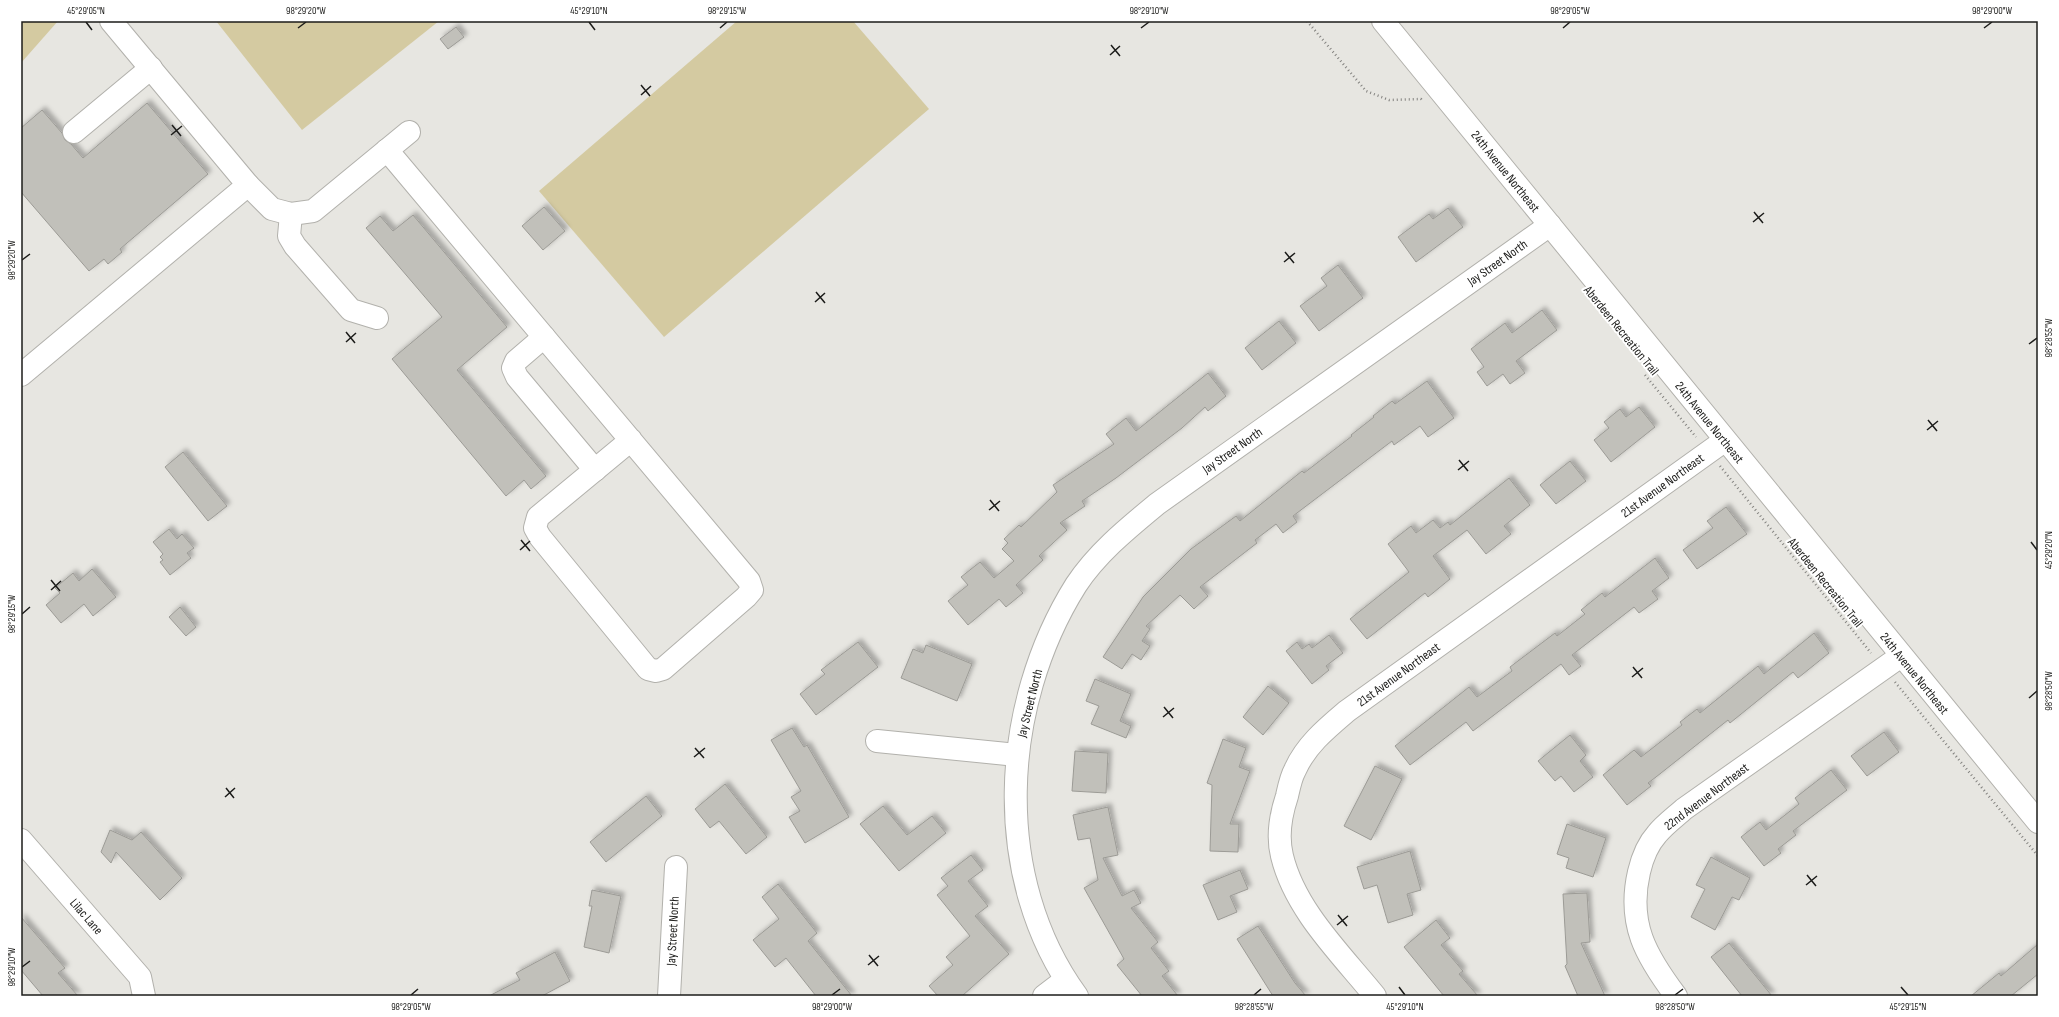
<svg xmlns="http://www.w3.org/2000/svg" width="2059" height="1017" font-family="'Sofia Sans Condensed',sans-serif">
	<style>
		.green { fill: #d4caa1 }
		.building { fill: #c1c0ba; stroke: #9c9b96; filter: url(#shadow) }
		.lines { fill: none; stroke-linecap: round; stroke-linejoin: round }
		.minor-casing { stroke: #b2b1ac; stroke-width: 24 }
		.major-casing { stroke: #b2b1ac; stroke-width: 24 }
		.path { stroke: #83827f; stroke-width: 2.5; stroke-dasharray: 1 3; stroke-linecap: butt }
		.minor { stroke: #fff; stroke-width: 22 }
		.major { stroke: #fff; stroke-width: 22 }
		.ticks { fill: none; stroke: #1c1c1a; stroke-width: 1.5 }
		.labels { text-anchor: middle; stroke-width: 4; stroke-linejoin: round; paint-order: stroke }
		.street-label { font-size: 13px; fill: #1c1c1a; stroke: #fff }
		.neatline { fill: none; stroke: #1c1c1a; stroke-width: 1.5 }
		.ticks-label { font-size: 10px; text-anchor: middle; fill: #1c1c1a }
	</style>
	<defs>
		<filter id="shadow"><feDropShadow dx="3.5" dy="-3.5" stdDeviation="2" flood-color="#0004"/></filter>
	</defs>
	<rect width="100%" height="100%" fill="#e7e6e1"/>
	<g class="green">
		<polygon points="21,21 58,21 21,63"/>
		<polygon points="216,21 439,21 302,130"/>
		<polygon points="737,21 853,21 929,109 664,337 539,191"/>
	</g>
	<g class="building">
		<polygon points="456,27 464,37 448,49 440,39"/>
		<polygon points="147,103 208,174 120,249 122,252 108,264 104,259 89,271 21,192 21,128 42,110 62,133 65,140 71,144 83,158"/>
		<polygon points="544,207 565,231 543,250 522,226"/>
		<polygon points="1448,208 1463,227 1416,262 1398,237 1429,214 1433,219"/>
		<polygon points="413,215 507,327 457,370 546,476 531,489 524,480 506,496 392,359 442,317 366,228 380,216 393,231"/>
		<polygon points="1338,265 1363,298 1319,331 1300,306 1327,286 1321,278"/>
		<polygon points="1542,310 1557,330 1516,361 1525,373 1510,384 1503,374 1487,386 1477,372 1484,367 1471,349 1505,323 1512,333"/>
		<polygon points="1279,321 1296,343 1262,370 1245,348"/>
		<polygon points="1208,373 1226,396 1208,411 1205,407 1182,428 1116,478 1082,501 1085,506 1060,523 1067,530 1039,556 1043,560 1016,585 1023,593 1006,607 999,599 968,625 948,601 968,585 961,577 980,562 994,578 1014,561 1002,549 1008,543 1004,539 1019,525 1021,527 1057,492 1053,485 1114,444 1106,434 1126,418 1136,431"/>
		<polygon points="1427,381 1454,418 1428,437 1420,426 1394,445 1392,441 1293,516 1297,522 1283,533 1276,524 1255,540 1257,543 1200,587 1208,596 1194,609 1180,595 1146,626 1150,629 1142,641 1150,646 1141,660 1132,654 1122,669 1103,657 1143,597 1191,549 1236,516 1240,521 1302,471 1304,473 1352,436 1351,435 1374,417 1373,416 1392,401 1395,404"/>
		<polygon points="1639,407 1655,427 1611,462 1594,440 1609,428 1604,422 1620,409 1626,417"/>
		<polygon points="183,452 227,506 208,521 165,467"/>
		<polygon points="1570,461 1586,481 1556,504 1540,485"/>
		<polygon points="1509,478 1530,505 1504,526 1511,534 1486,554 1467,530 1433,556 1450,579 1428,597 1425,593 1367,639 1350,619 1409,572 1388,544 1411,526 1416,533 1433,520 1440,528 1448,522 1450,525"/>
		<polygon points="1726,507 1747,534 1697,569 1683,550 1713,528 1707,521"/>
		<polygon points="169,529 177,539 182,534 194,548 187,553 191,558 170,575 160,562 163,560 160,557 163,554 153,542"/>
		<polygon points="1655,558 1669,578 1652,591 1658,599 1639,613 1634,607 1572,655 1581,666 1569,675 1561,664 1473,731 1466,722 1410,765 1395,746 1469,687 1477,697 1512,671 1510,667 1555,633 1557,636 1585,614 1581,610 1602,593 1605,597"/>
		<polygon points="92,569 116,597 93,616 84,604 61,623 46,605 60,593 55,588 73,573 79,581"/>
		<polygon points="180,607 196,627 186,636 169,617"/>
		<polygon points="1814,633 1829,653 1798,678 1793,672 1730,723 1728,720 1656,777 1648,783 1651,786 1627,805 1603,775 1634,750 1641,757 1682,725 1680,722 1697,709 1700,713 1758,666 1764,674"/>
		<polygon points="1329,635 1343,653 1326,666 1329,670 1312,684 1286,651 1297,642 1302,649 1309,644 1312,648"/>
		<polygon points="858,642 878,667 816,715 800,694 825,674 821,670"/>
		<polygon points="926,645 972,664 957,701 901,678 913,649 923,653"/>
		<polygon points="1095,679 1131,694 1120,721 1131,726 1126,738 1091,724 1099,706 1086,701"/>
		<polygon points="1268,686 1289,703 1263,735 1243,717"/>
		<polygon points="792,728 804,747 807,745 849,817 805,843 789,817 800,811 791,797 801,791 771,740"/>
		<polygon points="1884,732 1899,752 1867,776 1851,756"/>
		<polygon points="1570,735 1586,755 1580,761 1593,777 1574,792 1561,776 1555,781 1538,761"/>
		<polygon points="1223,739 1246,748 1239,767 1250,771 1230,824 1239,824 1238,852 1210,851 1212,785 1207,783"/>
		<polygon points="1075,751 1108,753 1106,793 1072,791"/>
		<polygon points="1375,766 1402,779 1371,840 1344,826"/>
		<polygon points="1831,770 1847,790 1793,831 1796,835 1778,849 1781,853 1764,866 1741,837 1760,822 1766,830 1799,804 1795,798"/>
		<polygon points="725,784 767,837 746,854 719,821 710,828 695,809"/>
		<polygon points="646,796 662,816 606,862 590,842"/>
		<polygon points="883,806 907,835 932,816 946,833 899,871 860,824"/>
		<polygon points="1108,807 1118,855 1103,858 1122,896 1134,890 1141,903 1131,908 1158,942 1151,948 1169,971 1162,976 1178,996 1142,996 1117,965 1124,959 1084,888 1098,880 1090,838 1078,840 1073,815"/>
		<polygon points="1567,824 1606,838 1593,877 1566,868 1569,858 1557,854"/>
		<polygon points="110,830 132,840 141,832 182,878 160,900 116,852 111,863 101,852"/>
		<polygon points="1410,851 1421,890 1407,894 1413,915 1388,923 1377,885 1364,889 1357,867"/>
		<polygon points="971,855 983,870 968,881 988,906 975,916 1009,954 962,996 938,996 929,986 953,965 946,957 970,936 937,895 948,886 941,878"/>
		<polygon points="1711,857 1750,878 1739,900 1732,897 1715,930 1691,917 1705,889 1696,885"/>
		<polygon points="1240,870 1248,889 1230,896 1237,912 1218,920 1203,885"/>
		<polygon points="778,884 817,933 808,941 852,996 816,996 786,958 775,967 753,940 779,919 762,897"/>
		<polygon points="592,890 621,896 609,953 584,947 592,906 589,906"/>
		<polygon points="1587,893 1590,942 1581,943 1605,996 1578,996 1565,966 1567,964 1563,894"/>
		<polygon points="21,917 65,968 58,973 78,996 43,996 21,970"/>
		<polygon points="1436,920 1450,938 1441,945 1463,971 1459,974 1478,996 1444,996 1404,947"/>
		<polygon points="1258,926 1295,983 1306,996 1273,996 1237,939"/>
		<polygon points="1729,943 1772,996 1742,996 1711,957"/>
		<polygon points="2038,944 2038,974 2011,996 1971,996 1999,973 2001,976"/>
		<polygon points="555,952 570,981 542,996 489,996 520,980 516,973"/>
	</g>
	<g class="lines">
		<defs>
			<g id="minor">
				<polyline points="74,132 151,68"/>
				<polyline points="387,150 749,581 752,590 746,597 663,669 656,671 648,669 540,537 535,528 538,517 631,440"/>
				<polyline points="248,185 272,209 291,214 313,211 409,132"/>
				<polyline points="291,214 289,236 295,246 351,310 377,318"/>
				<polyline points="544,337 516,361 513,368 517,377 595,470"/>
				<polyline points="21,375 248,185 111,21"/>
				<polyline points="877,741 1017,755"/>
				<polyline points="21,840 140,977 144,996"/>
				<polyline points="669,996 676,867"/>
				<polyline points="1044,996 1065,980"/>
				<path d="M1077,996c-86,-118 -77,-290 -1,-411 21,-32 52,-57 81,-81l393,-279"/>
				<path d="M1375,996c-34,-42 -80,-86 -93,-140 -5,-20 -1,-42 5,-60 2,-9 4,-19 8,-26 11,-25 32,-42 52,-59l377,-270"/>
				<path d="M1676,996c-30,-40 -49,-72 -37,-124 3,-13 9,-28 18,-38 7,-9 18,-17 27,-25l217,-153"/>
			</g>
			<polyline id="major" points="1383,21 2038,822"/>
		</defs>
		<use href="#minor" class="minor-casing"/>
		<use href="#major" class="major-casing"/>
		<g class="path">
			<polyline points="1307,21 1366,91 1389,100 1421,99 1422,101"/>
			<polyline points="1645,375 1696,437"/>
			<polyline points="1720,466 1871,653"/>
			<polyline points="1895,682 2038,856"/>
		</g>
		<use href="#minor" class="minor"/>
		<use href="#major" class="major"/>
	</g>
	<path class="ticks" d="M86,22l6,8M589,22l6,8M298,28l8,-6M720,28l7,-6M1141,28l8,-6M1563,28l7,-6M1984,28l8,-6M1111,45l9,11M1110,55l10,-9M641,85l9,11M641,95l10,-9M172,125l9,11M171,135l11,-9M1754,212l9,11M1753,222l11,-9M1285,252l9,11M22,260l8,-6M1284,262l11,-9M816,292l9,11M815,302l10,-9M346,332l9,11M346,342l10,-9M2029,344l8,-6M1928,420l9,11M1927,430l11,-9M1459,460l9,11M1458,470l11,-9M990,500l9,11M989,510l11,-9M521,540l9,11M2031,542l6,8M520,550l10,-9M51,580l9,11M51,590l10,-9M22,614l8,-7M1633,667l9,11M1632,677l11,-9M2029,698l8,-7M1164,707l9,11M1163,717l11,-9M695,748l9,10M694,757l11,-9M226,788l8,10M225,797l10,-9M1807,875l9,11M1806,885l11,-9M1338,915l9,11M1337,925l11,-9M869,955l9,11M868,965l11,-9M22,967l8,-6M1399,987l6,8M1901,987l7,8M411,995l7,-6M832,995l8,-6M1254,995l7,-6M1675,995l8,-6"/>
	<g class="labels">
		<g class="street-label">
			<text transform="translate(1506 171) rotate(51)" y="5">24th Avenue Northeast</text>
			<text transform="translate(1497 262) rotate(-35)" y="5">Jay Street North</text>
			<text transform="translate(1622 330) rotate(51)" y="5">Aberdeen Recreation Trail</text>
			<text transform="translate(1710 422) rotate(51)" y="5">24th Avenue Northeast</text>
			<text transform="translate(1232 450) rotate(-35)" y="5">Jay Street North</text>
			<text transform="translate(1662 485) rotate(-36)" y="5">21st Avenue Northeast</text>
			<text transform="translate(1826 582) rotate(51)" y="5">Aberdeen Recreation Trail</text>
			<text transform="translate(1915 673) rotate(51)" y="5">24th Avenue Northeast</text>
			<text transform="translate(1398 674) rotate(-36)" y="5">21st Avenue Northeast</text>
			<text transform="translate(1029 703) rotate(-76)" y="5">Jay Street North</text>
			<text transform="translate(1706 796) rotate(-37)" y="5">22nd Avenue Northeast</text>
			<text transform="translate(87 916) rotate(49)" y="5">Lilac Lane</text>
			<text transform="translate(672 931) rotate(-87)" y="5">Jay Street North</text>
		</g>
	</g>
	<rect width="2059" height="1017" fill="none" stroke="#ffffff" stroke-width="44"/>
	<rect x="22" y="22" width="2015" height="973" class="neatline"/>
	<g class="ticks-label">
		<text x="86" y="14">45°29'05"N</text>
		<text x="306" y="14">98°29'20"W</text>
		<text x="589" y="14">45°29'10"N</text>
		<text x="727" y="14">98°29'15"W</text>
		<text x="1149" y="14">98°29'10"W</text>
		<text x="1570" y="14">98°29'05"W</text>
		<text x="1992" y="14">98°29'00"W</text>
		<text transform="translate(11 260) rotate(-90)" y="4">98°29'20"W</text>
		<text transform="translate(2048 338) rotate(-90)" y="4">98°28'55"W</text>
		<text transform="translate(2048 550) rotate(-90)" y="4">45°29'20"N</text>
		<text transform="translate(11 614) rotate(-90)" y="4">98°29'15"W</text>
		<text transform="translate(2048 691) rotate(-90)" y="4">98°28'50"W</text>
		<text transform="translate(11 967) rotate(-90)" y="4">98°29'10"W</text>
		<text x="411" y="1010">98°29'05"W</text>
		<text x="832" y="1010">98°29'00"W</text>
		<text x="1254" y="1010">98°28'55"W</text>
		<text x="1405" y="1010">45°29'10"N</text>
		<text x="1675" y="1010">98°28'50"W</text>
		<text x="1908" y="1010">45°29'15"N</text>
	</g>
</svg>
